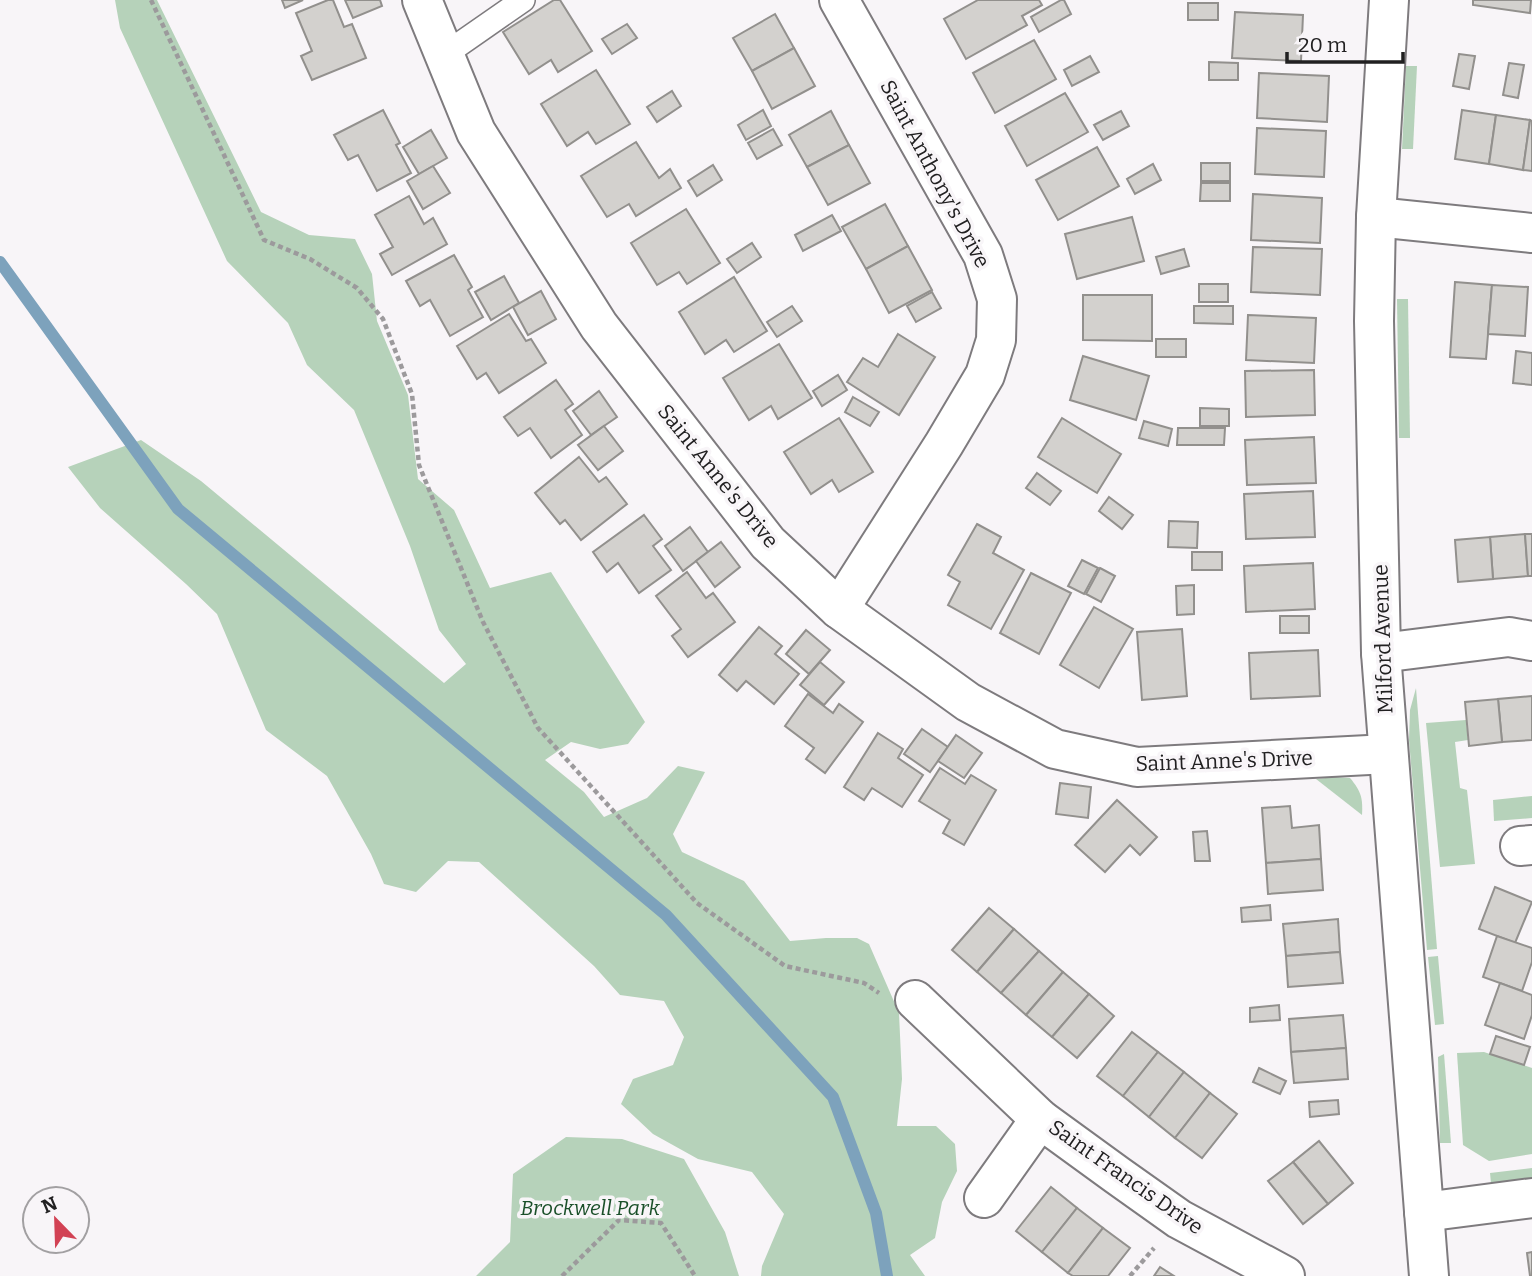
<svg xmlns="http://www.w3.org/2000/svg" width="1532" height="1276" font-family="Bitter,serif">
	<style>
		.green { fill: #b6d2ba }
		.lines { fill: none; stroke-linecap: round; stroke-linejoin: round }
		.stream { stroke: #7da2bc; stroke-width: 12 }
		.building { fill: #d3d1ce; stroke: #92908d; stroke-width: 2 }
		.lane-casing { stroke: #7e7b7e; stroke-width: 26 }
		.street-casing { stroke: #7e7b7e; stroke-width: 42 }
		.path { stroke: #9c9a9c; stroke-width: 4.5; stroke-dasharray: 5 3.5; stroke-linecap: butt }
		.lane { stroke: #fff; stroke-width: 23 }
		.street { stroke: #fff; stroke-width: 38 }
		.labels { text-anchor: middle; stroke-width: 7; stroke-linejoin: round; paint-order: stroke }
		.street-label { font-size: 21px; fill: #212021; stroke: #f8f5f8 }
		.park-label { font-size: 21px; font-style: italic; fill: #1b502a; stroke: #f8f5f8 }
	</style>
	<rect width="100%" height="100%" fill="#f8f5f8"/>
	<g class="green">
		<polygon points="115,0 157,0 261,212 309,235 355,239 372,274 377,321 408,395 418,479 454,510 490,588 551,572 645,722 628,744 600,749 571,742 545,760 584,792 604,817 647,798 678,766 705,772 673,834 682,852 744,881 790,941 826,938 857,938 869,944 899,1013 902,1079 897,1126 936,1126 955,1144 957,1171 942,1202 935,1238 910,1255 925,1276 761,1276 762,1266 784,1214 752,1172 698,1159 653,1134 621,1104 633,1079 673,1065 684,1037 664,1001 620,995 594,966 479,862 448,861 416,892 384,884 371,854 327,776 266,730 217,614 186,584 100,508 68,467 141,440 201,481 444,683 466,664 439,630 410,546 354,410 307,365 288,323 227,261 120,28"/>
		<polygon points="1406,66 1417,66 1413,149 1402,149"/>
		<polygon points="1397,299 1408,299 1410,438 1399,438"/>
		<polygon points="1416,688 1437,949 1427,950 1409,740 1410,710"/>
		<polygon points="1466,720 1468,740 1455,742 1460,788 1467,790 1475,864 1440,867 1426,723"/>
		<path d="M1335,777l15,1c11,13 13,20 12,37l-46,-36z"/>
		<polygon points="1532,796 1532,818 1494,821 1493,800"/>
		<polygon points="1438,956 1444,1024 1435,1025 1428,957"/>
		<polygon points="1484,1052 1532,1068 1532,1154 1489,1161 1463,1145 1457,1053"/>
		<polygon points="1444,1054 1451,1143 1440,1143 1438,1057"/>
		<polygon points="566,1137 622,1139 684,1159 725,1232 739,1276 476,1276 510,1242 513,1174"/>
		<polygon points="1532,1168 1532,1189 1492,1194 1490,1173"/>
	</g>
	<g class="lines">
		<polyline class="stream" points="0,262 178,509 666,915 833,1097 876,1213 887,1276"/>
	</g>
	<g class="building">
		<polygon points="282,0 303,0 285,8"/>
		<polygon points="328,0 333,0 344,27 352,24 366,58 312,80 301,56 312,51 296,13"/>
		<polygon points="345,0 380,0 382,6 353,18"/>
		<polygon points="554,0 560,0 592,51 558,72 551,60 529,74 503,32"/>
		<polygon points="978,0 1039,0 1042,5 1022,16 1027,25 966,59 944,19"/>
		<polygon points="1061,0 1064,0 1071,14 1039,32 1031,17"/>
		<polygon points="1473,0 1531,0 1530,13 1473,5"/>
		<rect x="1188" y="3" width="30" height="17"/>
		<polygon points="1235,12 1303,15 1301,61 1232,58"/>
		<polygon points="775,14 794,48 752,71 733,38"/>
		<polygon points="627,24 637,38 612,54 602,39"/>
		<polygon points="1034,40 1056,79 995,113 973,73"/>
		<polygon points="794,48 815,86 772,109 752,71"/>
		<polygon points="1459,54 1475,56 1469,89 1453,86"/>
		<polygon points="1090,56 1099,72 1072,86 1064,70"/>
		<polygon points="1209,62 1238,63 1238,80 1209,80"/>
		<polygon points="1509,63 1524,65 1518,98 1503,95"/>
		<polygon points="596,70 630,124 596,144 588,132 567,146 541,104"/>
		<polygon points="1259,73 1329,76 1327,122 1257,118"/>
		<polygon points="672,91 681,106 657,122 647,107"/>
		<polygon points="1065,93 1088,132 1027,166 1005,126"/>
		<polygon points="383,110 400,143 396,145 411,173 377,191 358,155 348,160 334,135"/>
		<polygon points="763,110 771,126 746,140 738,125"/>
		<polygon points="1462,110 1496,115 1489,164 1455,159"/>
		<polygon points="831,111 849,145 807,167 789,135"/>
		<polygon points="1121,111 1129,126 1103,140 1094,125"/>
		<polygon points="1496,115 1530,120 1523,170 1489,164"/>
		<polygon points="1530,120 1532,121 1532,171 1523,170"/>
		<polygon points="1257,128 1326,131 1324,177 1255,174"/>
		<polygon points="773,129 782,145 757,159 748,143"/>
		<polygon points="431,130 447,158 419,174 403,147"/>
		<polygon points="636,142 659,178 670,169 681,188 636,216 629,204 607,217 581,176"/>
		<polygon points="849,145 870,183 828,205 807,167"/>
		<polygon points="1097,147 1119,186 1058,220 1036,180"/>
		<rect x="1201" y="163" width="29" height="18"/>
		<polygon points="1153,164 1161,180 1135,194 1127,179"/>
		<polygon points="713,165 722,180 697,196 688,181"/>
		<polygon points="433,166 450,193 423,209 407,181"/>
		<polygon points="1201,183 1230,183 1230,201 1200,201"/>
		<polygon points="1253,194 1322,198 1320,243 1251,240"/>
		<polygon points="409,196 424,224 433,218 447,244 392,275 380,254 393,247 375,215"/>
		<polygon points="885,204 908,246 866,269 842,227"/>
		<polygon points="686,209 720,263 687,284 679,272 657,285 631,243"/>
		<polygon points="832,215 841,231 803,251 795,235"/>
		<polygon points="1132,217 1144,261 1077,279 1065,234"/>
		<polygon points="752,243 761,257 737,273 727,259"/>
		<polygon points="908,246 932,290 889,313 866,269"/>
		<polygon points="1253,247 1322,249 1320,295 1251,292"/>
		<polygon points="1184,249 1189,266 1161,274 1156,257"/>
		<polygon points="454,255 472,287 468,290 483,317 450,336 430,300 420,306 406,281"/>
		<polygon points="504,276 519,303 491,320 475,292"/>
		<polygon points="734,277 767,331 734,352 726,340 705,354 679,312"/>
		<polygon points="1455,282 1492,285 1486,359 1450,357"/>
		<rect x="1199" y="284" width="29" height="18"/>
		<polygon points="1492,285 1528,287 1525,336 1488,334"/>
		<polygon points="541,291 556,319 528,335 513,307"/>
		<polygon points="932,292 941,308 916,322 907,306"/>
		<polygon points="1083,295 1152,295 1152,341 1083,340"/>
		<polygon points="792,306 802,321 777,337 767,322"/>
		<polygon points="1194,306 1233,306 1233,324 1194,323"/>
		<polygon points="509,314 526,341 531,339 546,363 499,393 486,373 477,379 457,346"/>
		<polygon points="1248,315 1316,318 1314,363 1246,360"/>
		<polygon points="898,334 935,357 899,415 847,382 863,358 878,367"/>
		<rect x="1156" y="339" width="30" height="18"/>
		<polygon points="779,344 812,398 778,419 771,406 749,420 723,378"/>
		<polygon points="1516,351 1532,353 1532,385 1513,383"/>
		<polygon points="1083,356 1149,376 1136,420 1070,400"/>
		<polygon points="1314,370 1315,415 1246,417 1245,371"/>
		<polygon points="838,375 847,390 822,406 813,391"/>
		<polygon points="556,380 573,404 565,410 582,435 551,458 530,428 518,436 504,417"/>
		<polygon points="599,391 617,417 591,435 573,411"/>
		<polygon points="853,397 879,412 870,426 845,412"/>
		<polygon points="1200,408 1229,409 1229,426 1200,426"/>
		<polygon points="839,418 873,472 839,492 832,480 811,494 784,452"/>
		<polygon points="1062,418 1121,454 1097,493 1038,457"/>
		<polygon points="1144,421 1172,429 1168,446 1139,438"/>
		<polygon points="604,426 623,451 598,470 578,445"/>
		<polygon points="1178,428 1225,428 1224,445 1177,445"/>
		<polygon points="1314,437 1316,483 1247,485 1245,440"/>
		<polygon points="579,457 599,482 606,477 627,504 581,540 565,520 560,524 535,493"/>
		<polygon points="1037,473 1061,491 1050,505 1026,488"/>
		<polygon points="1313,491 1315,537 1246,539 1244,494"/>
		<polygon points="1109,497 1133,515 1122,529 1099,511"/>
		<polygon points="644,515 662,539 653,546 671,570 639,593 618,563 607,572 593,552"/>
		<polygon points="1169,521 1198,522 1197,548 1168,547"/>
		<polygon points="977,524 1001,537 993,553 1024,570 991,629 948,605 960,582 948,575"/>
		<polygon points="690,527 708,552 683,571 665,546"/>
		<polygon points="1525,534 1528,576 1493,579 1490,537"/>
		<polygon points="1525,534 1532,534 1532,576 1528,576"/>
		<polygon points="1490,537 1493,579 1458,582 1455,540"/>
		<polygon points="721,542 740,567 715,587 696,561"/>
		<rect x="1192" y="552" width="30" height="18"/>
		<polygon points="1082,560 1098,568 1084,594 1068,586"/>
		<polygon points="1313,563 1315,609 1246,612 1244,566"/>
		<polygon points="1100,568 1115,576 1101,602 1086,594"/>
		<polygon points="687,572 706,598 713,593 735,622 688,657 672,636 681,629 656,596"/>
		<polygon points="1031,573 1071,593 1039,654 1000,633"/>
		<polygon points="1194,585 1194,614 1177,615 1176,586"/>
		<polygon points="1094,607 1133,629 1099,688 1060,665"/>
		<rect x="1280" y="616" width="29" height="17"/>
		<polygon points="759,627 782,646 775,654 799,674 774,704 746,681 737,691 719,675"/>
		<polygon points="1182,629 1187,696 1142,700 1137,632"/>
		<polygon points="806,630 830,650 809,674 786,654"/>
		<polygon points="1318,650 1320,696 1251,699 1249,653"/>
		<polygon points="820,662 844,682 824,705 800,685"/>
		<polygon points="808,694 833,713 839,704 863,722 825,773 806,759 814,748 785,726"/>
		<polygon points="1532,696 1532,740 1502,742 1498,699"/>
		<polygon points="1498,699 1502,742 1469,746 1465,702"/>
		<polygon points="922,729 948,747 930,772 904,754"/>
		<polygon points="878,733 903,749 898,758 923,775 902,807 872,788 864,800 844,787"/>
		<polygon points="956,735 982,753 964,778 938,761"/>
		<polygon points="940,768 965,784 971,775 996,790 964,845 943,833 950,820 919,801"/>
		<polygon points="1060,783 1091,787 1088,818 1056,814"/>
		<polygon points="1117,800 1157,837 1140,855 1130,845 1105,872 1075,845"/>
		<polygon points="1290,806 1292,828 1319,825 1321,859 1266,863 1262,808"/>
		<polygon points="1207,831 1210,861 1195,861 1193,832"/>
		<polygon points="1321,859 1323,890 1268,894 1266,863"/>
		<polygon points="1495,887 1532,902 1515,943 1479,929"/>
		<polygon points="1270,905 1271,920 1242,922 1241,908"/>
		<polygon points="989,908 1014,929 977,972 952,950"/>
		<polygon points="1338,919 1340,952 1286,956 1283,924"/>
		<polygon points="1014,929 1039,951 1001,993 977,972"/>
		<polygon points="1497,936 1532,948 1532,962 1522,991 1483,977"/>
		<polygon points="1039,951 1063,972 1026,1015 1001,993"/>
		<polygon points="1340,952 1343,983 1288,987 1286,956"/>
		<polygon points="1063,972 1089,994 1052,1037 1026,1015"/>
		<polygon points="1500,983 1532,995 1532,1015 1524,1039 1485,1025"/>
		<polygon points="1089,994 1114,1016 1077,1058 1052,1037"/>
		<polygon points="1279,1005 1280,1020 1250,1022 1250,1008"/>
		<polygon points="1343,1015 1346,1048 1291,1052 1289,1019"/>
		<polygon points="1132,1032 1158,1052 1123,1096 1097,1076"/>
		<polygon points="1496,1036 1530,1047 1524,1065 1490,1054"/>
		<polygon points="1346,1048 1348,1079 1294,1083 1291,1052"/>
		<polygon points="1158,1052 1184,1072 1149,1117 1123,1096"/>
		<polygon points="1259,1068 1286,1081 1280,1094 1253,1082"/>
		<polygon points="1184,1072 1210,1093 1175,1138 1149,1117"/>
		<polygon points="1210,1093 1237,1114 1202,1158 1175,1138"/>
		<polygon points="1338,1100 1339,1114 1310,1117 1309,1102"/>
		<polygon points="1319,1141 1353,1183 1328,1204 1293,1162"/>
		<polygon points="1293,1162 1328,1204 1303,1224 1268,1181"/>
		<polygon points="1051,1187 1077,1208 1042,1252 1016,1231"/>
		<polygon points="1077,1208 1103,1228 1068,1273 1042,1252"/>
		<polygon points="1103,1228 1130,1248 1108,1276 1073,1276 1068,1273"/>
		<polygon points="1532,1252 1532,1276 1530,1276 1527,1253"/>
		<polygon points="1160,1267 1174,1276 1154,1276"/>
	</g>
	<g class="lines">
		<defs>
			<polyline id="lane" points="444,55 523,0"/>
			<g id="street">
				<polyline points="422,0 476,132 599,326 768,543 839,609 968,702 1055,749 1137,767 1388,754"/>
				<polyline points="839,0 983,255 997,299 996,340 985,375 944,444 839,609"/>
				<polyline points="1389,0 1376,217 1374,321 1381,653 1429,1276"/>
				<polyline points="1376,217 1532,233"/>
				<polyline points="1381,653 1509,637 1532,641"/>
				<polyline points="1520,846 1532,845"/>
				<polyline points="915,1000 1040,1119 1117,1175 1179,1219 1285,1276"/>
				<polyline points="984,1198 1040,1119"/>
				<polyline points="1424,1212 1532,1198"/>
			</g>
		</defs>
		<use href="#lane" class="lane-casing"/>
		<use href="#street" class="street-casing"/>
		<g class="path">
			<polyline points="151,0 264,240 310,259 357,288 383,319 412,394 419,465 483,622 538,728 697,903 785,966 864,983 879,993"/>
			<polyline points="562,1276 619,1220 661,1223 695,1276"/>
			<polyline points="1130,1276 1154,1248"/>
		</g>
		<use href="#lane" class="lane"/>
		<use href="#street" class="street"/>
	</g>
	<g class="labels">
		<g class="street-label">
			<text transform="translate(935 174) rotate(62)" y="7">Saint Anthony's Drive</text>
			<text transform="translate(718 476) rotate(51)" y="7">Saint Anne's Drive</text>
			<text transform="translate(1383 639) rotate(-92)" y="7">Milford Avenue</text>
			<text transform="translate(1224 761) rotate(-2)" y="7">Saint Anne's Drive</text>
			<text transform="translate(1126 1177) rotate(35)" y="7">Saint Francis Drive</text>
		</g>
		<g class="park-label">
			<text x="590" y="1215">Brockwell Park</text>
		</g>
	</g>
	<g transform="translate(56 1220) rotate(337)"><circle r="33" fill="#f8f5f8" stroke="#a2a0a2" stroke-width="2"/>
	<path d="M0-5L12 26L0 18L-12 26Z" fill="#d24254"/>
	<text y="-10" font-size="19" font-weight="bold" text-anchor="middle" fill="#212021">N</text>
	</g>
	<path d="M1287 52v10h116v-10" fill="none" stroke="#212021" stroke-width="3.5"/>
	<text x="1298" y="52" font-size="21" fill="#212021" stroke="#f8f5f8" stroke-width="5" paint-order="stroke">20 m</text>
</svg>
